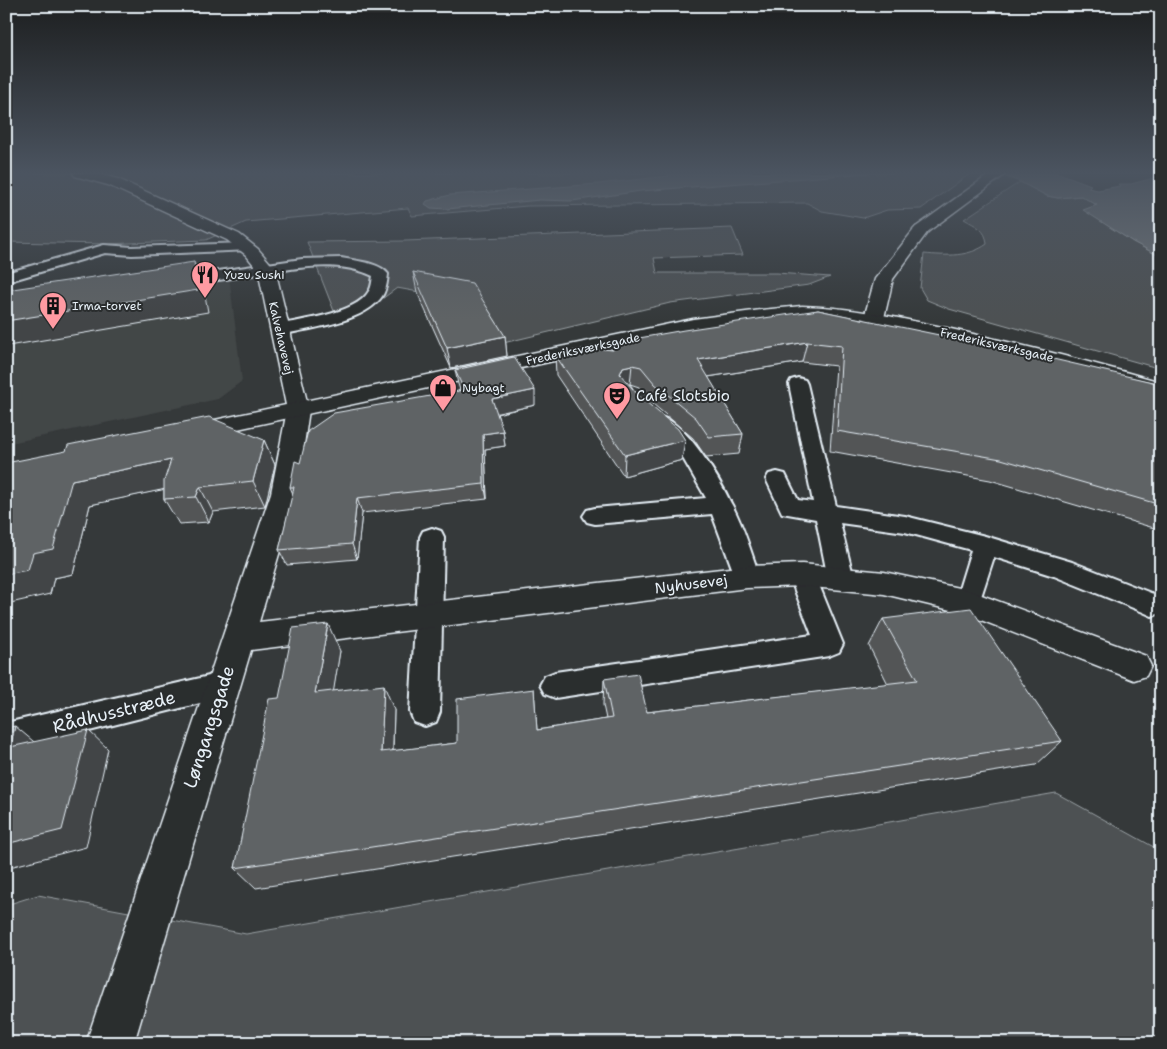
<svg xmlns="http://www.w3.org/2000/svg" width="1167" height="1049" font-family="'Shantell Sans',sans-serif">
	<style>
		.built { fill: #424647 }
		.green { fill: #4d5152; stroke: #9aa1a5 }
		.water { fill: #707579; stroke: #a0a7ac }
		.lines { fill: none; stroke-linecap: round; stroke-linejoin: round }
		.service-casing { stroke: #e8f1f8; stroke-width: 4 }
		.pedestrian-casing { stroke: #e8f1f8; stroke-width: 3 }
		.minor-casing { stroke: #e8f1f8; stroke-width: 3 }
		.tertiary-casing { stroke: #e8f1f8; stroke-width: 3 }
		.service { fill: #2a2d2e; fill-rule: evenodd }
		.pedestrian { fill: #2a2d2e; fill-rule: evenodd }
		.minor { fill: #2a2d2e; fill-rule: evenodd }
		.tertiary { fill: #2a2d2e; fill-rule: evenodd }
		.wall { fill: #525557; stroke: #e8f1f8 }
		.shaded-wall { fill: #424547; stroke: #e8f1f8 }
		.building { fill: #5f6365; stroke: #e8f1f8 }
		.labels { text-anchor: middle; stroke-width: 4; stroke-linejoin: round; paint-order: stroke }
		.far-poi-label { font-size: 12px; fill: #e8f1f8; stroke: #2a2d2e; text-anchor: start }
		.far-street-label { font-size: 12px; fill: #e8f1f8; stroke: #2a2d2e }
		.poi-label { font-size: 15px; fill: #e8f1f8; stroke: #2a2d2e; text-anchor: start }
		.street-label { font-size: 15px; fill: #e8f1f8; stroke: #2a2d2e }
		.near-street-label { font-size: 18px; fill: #e8f1f8; stroke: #2a2d2e }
	</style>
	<rect width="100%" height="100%" fill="#35393a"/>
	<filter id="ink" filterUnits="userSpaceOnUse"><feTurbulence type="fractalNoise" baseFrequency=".02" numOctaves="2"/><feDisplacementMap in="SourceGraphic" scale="10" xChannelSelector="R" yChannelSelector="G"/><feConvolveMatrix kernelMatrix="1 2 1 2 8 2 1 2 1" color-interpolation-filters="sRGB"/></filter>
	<g filter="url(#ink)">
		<polygon class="built" points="228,267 242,381 218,399 6,444 6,297"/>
		<g class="green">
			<polygon points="6,173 971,173 921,209 887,210 863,218 822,211 807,203 527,206 412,216 408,208 246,222 206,240 105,244 6,242"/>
			<path d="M1020,182l27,14 11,2 23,-2 16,9 -13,5 49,32 28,15v112l-212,-60 -22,-9 -7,-12 4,-34c23,2 45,3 63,-10 -1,-15 -11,-18 -23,-25z"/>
			<polygon points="732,228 743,255 654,258 657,273 777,273 830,277 809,285 670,303 499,344 474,302 397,288 371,307 334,311 307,242 405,241"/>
			<polygon points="1056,793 1161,851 1161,1043 6,1043 6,905 38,895 246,934"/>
		</g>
		<g class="water">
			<polygon points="668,173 868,173 641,191 572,201 540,200 447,209 431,208 425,204 427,201 450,195 598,184 669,176"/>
			<polygon points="996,173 1059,173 1091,185 1088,188 1098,190 1120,186 1118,184 1131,184 1161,176 1161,257 1133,242 1083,210 1097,205 1081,196 1058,198 1047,196 1020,182"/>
		</g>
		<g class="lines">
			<defs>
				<g id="service">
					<polygon points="246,243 253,247 251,250 132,255 105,253 6,282 6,273 104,245 132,247"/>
					<path d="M341,258c14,3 38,4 47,16 -1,9 -2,18 -8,25 -20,24 -72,30 -101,36l-6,-1 -2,-4 2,-4c24,-6 83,-11 96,-35 3,-4 3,-10 4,-15 -37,-18 -81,-7 -120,-1 -28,4 -56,8 -84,13l-5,-2 -3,-3 3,-3 5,-2 133,-19z"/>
					<polygon points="798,378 805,380 807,384 836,506 905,516 985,536 1072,562 1161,597 1161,613 1152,616 1143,612 1054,576 994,557 977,609 968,612 959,609 955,602 971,550 905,532 840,523 854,579 850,586 841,589 832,586 828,579 816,519 782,513 766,479 769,474 777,472 785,474 798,500 813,502 789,384 791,380"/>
					<path d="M661,417c27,7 59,63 71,88 12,22 19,48 28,72l-4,7 -9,3 -9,-3 -26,-70 -117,10 -8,-2 -4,-6 4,-6 8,-2 111,-10 -29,-50 -26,-25 3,-4z"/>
					<polygon points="432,528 441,531 444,537 440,712 436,722 425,726 414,722 410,712 420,537 423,531"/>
					<polygon points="802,565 811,568 815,575 843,644 839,652 829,656 555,698 545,694 540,685 545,676 555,672 812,635 789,575 793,568"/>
					<polygon points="222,673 232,677 237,686 232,695 6,752 6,723"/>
				</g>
				<polygon id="pedestrian" points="991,173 1007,173 926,233 916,233 913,230 916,227"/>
				<g id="minor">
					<polygon points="73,173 95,173 118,179 239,234 258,249 275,269 309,410 297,493 259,622 747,566 802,564 884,572 968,590 1146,656 1151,666 1146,676 1134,680 963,613 884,594 802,586 747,588 251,650 134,1043 86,1043 271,493 287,410 258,270 246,255 227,240 108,185 75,176"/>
					<polygon points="921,225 926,227 929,230 893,279 884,318 881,322 874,324 867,322 864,318 875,279 916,227"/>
				</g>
				<path id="tertiary" d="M802,306c48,1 93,11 140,21 73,16 146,34 219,55v14l-170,-46 -139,-29 -33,-3h-31l-95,13 -502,108 -8,-2 -4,-5 4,-5 8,-2 502,-106 68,-9z"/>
			</defs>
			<use href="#service" class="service-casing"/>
			<use href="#pedestrian" class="pedestrian-casing"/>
			<use href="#minor" class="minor-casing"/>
			<use href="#tertiary" class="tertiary-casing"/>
			<use href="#service" class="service"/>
			<use href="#pedestrian" class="pedestrian"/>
			<use href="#minor" class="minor"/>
			<use href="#tertiary" class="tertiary"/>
		</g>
		<g class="wall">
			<polygon points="413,272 505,336 507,356 451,368 417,292"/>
			<polygon points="818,310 1161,384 1161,521 1154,528 990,480 830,451 836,366 802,362 708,377 743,434 739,454 706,457 693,438 653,404 639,387 630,384 682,460 624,476 556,375 555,355 603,349 613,350"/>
			<polygon points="455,370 535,405 497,414 503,431 505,446 485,449 487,499 362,513 357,559 287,565 279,550 293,494 290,487 460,390 458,384"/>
			<polygon points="264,440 275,465 265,506 213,512 209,522 179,524 164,499 164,489 90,505 73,574 54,578 50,594 6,463"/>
			<polygon points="883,619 1062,741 1036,765 256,888 235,868 279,698 340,651 333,691 394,710 393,751 457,743 534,689 537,730 606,719 603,705 604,679 647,712 888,684 869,646"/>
		</g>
		<g class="shaded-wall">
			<polygon points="194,262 203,284 208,312 8,346 6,351 6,321"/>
			<polygon points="505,336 507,356 451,368 447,348"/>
			<polygon points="807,342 802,362 695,379 698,360"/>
			<polygon points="632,365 630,384 622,387 620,374 623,367"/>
			<polygon points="535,390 535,405 494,414 492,399"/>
			<polygon points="503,431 505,446 485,449 487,499 484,484 483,434"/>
			<polygon points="264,440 275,465 265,506 253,481"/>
			<polygon points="685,440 682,460 624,476 625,455"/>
			<polygon points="171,460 185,485 90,505 73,574 54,578 50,594 6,604 6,574 33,553 72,480"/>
			<polygon points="200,487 213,512 209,522 196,497"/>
			<polygon points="357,498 362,513 357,559 352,544"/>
			<polygon points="328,624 340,651 329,719 315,693"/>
			<polygon points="384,685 394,710 392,776 381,752"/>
			<polygon points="15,726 39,746 10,747"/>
			<polygon points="88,730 108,749 86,847 6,868 6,844"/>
		</g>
		<g class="building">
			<polygon points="194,262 198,290 6,321 6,290"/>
			<polygon points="413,272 472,283 505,336 447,348"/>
			<polygon points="818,310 1036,355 1161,384 1161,505 1001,459 837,431 842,346 807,342 698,360 743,434 709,437 696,418 655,384 641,367 632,365 623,367 620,374 638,395 678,429 685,440 625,455 555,355 597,346 603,349 613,350 617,345 617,342 684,330"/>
			<polygon points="514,357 535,390 492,399 503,431 483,434 484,484 357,498 352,544 279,550 294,487 290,487 295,461 300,463 308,431 334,413 464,390 455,370"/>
			<polygon points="209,417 264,440 253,481 200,487 196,497 164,499 164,481 171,460 72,480 53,549 33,553 28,570 6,574 6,499 7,497 6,497 6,463 66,451 68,445"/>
			<polygon points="971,608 1062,741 235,868 269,699 279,698 293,628 328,624 315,693 384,685 381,752 457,743 457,699 534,689 537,730 612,718 604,679 638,674 647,712 917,680 883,619"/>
			<polygon points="15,726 10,747 88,730 62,830 6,844 6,728"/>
		</g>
	</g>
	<linearGradient id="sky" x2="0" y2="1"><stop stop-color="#1d1f20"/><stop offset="0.54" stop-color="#4b5460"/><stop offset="1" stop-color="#4b5460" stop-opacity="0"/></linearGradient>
	<rect width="1167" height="320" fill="url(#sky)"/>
	<defs>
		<symbol id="restaurant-pin" viewBox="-11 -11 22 30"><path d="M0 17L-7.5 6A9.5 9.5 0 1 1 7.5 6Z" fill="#ff9aa2" stroke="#2a2d2e"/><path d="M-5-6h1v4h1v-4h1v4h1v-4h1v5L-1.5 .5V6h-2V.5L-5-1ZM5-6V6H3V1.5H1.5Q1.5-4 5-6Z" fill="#111"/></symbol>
		<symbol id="building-pin" viewBox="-11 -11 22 30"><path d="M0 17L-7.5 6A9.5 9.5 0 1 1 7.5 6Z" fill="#ff9aa2" stroke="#2a2d2e"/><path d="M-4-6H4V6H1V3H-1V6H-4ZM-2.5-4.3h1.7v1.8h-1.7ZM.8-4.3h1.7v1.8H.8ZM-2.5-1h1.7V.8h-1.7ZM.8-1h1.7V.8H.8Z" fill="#111"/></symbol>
		<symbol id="shop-pin" viewBox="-11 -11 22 30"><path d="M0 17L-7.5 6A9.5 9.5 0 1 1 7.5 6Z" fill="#ff9aa2" stroke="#2a2d2e"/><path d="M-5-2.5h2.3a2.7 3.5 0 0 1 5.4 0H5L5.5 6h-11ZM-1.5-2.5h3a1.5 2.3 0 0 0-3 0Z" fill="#111"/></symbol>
		<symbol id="theatre-pin" viewBox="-11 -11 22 30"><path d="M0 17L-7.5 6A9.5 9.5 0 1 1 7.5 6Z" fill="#ff9aa2" stroke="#2a2d2e"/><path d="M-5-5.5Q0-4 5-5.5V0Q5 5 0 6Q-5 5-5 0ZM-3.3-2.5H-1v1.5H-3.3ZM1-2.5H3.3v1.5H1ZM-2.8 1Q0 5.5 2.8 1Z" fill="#111"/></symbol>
	</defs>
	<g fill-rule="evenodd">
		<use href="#restaurant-pin" x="189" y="259" width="32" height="43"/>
		<use href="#building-pin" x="37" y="290" width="32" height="43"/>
		<use href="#shop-pin" x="427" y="372" width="32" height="43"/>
		<use href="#theatre-pin" x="601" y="380" width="32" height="43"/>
	</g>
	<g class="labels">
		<g class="far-poi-label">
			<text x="224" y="279">Yuzu Sushi</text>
			<text x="72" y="310">Irma-torvet</text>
			<text x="462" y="392">Nybagt</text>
		</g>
		<g class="far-street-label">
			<text transform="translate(281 338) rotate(77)" y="4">Kalvehavevej</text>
			<text transform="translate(997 345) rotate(13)" y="4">Frederiksværksgade</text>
			<text transform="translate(583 349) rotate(-12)" y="4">Frederiksværksgade</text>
		</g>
		<g class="poi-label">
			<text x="636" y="401">Café Slotsbio</text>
		</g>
		<g class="street-label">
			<text transform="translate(691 584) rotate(-7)" y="5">Nyhusevej</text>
		</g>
		<g class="near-street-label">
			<text transform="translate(114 712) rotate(-14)" y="6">Rådhusstræde</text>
			<text transform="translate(209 727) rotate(-72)" y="6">Løngangsgade</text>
		</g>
	</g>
	<rect width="1167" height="1049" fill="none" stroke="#2a2d2e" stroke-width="25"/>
	<rect x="12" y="12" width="1142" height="1024" fill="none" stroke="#e8f1f8" stroke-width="2" filter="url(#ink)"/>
</svg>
